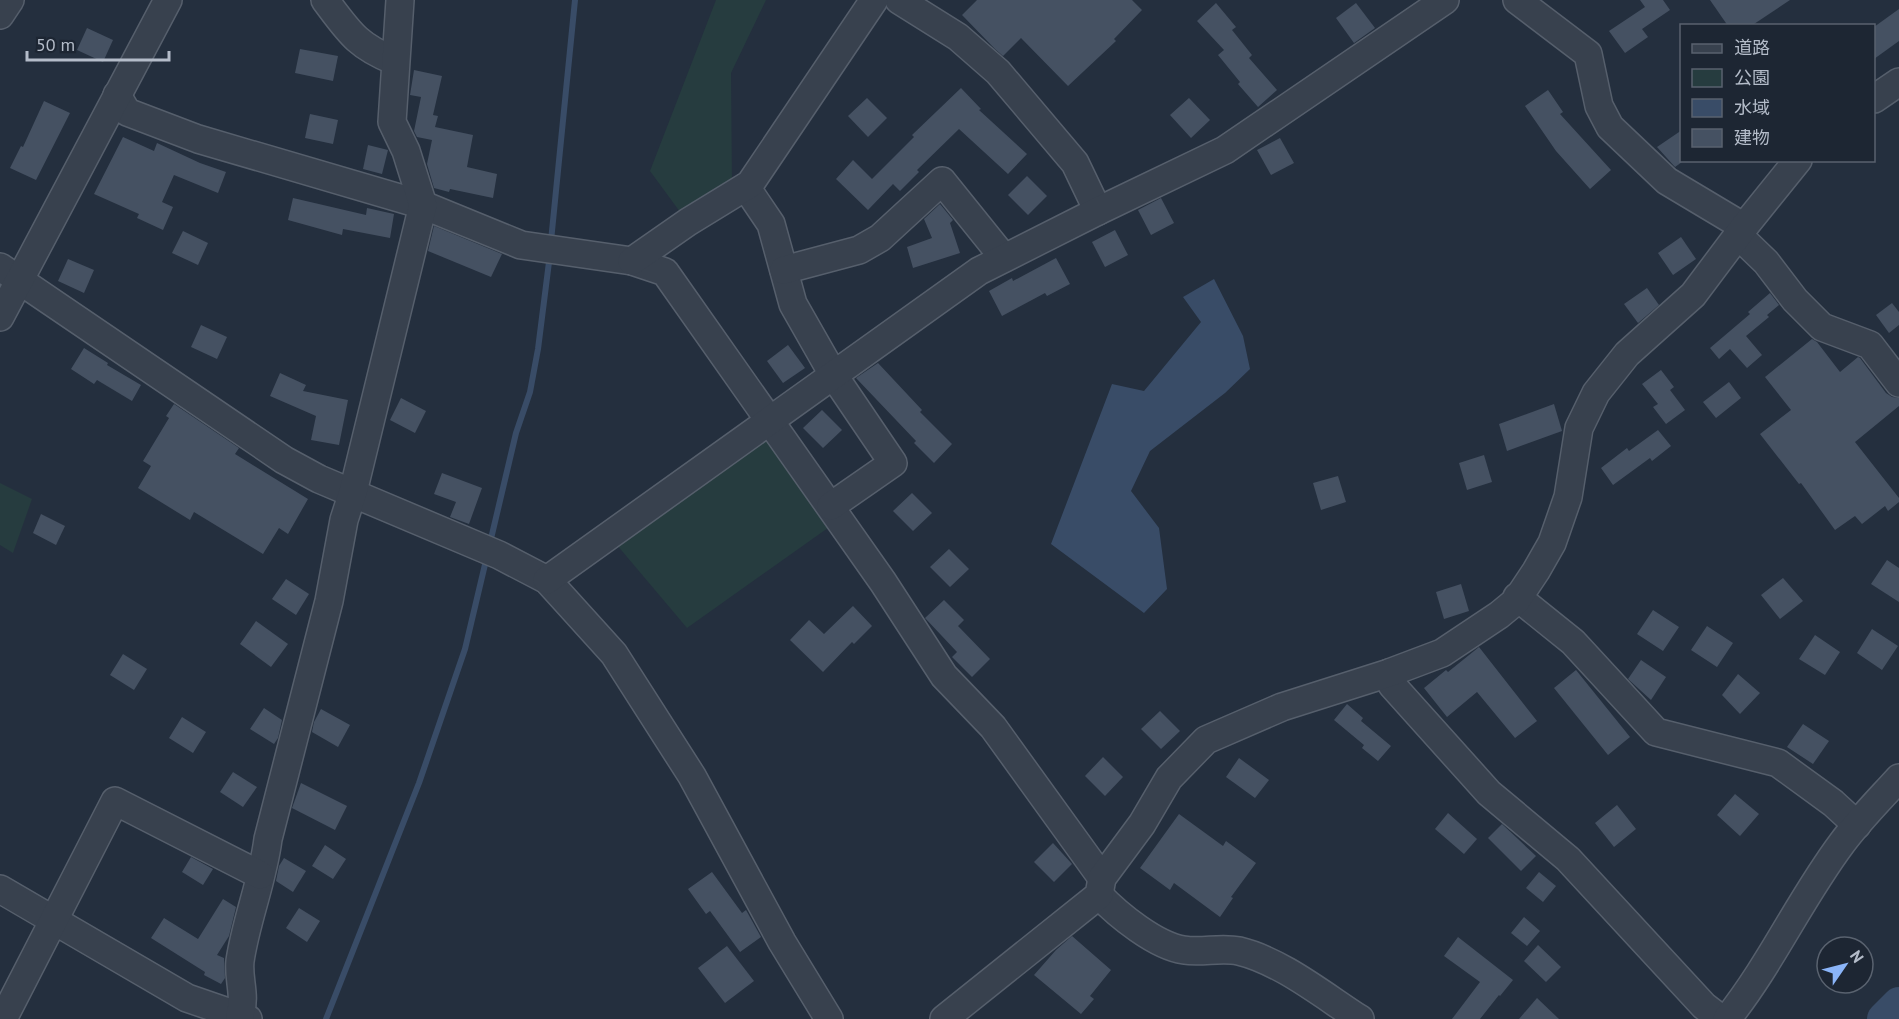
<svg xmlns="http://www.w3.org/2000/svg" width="1899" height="1019" font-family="'PT Sans','Noto Sans JP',sans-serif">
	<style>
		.green { fill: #263c3f }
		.water { fill: #394c67 }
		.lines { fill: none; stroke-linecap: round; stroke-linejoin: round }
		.stream { stroke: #394c67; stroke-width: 6 }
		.river { stroke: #394c67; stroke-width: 34 }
		.building { fill: #455162 }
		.minor-casing { stroke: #565f6c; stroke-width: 30 }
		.minor { stroke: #38414e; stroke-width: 27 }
	</style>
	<rect width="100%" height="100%" fill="#242f3e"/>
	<g class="green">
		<polygon points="716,0 766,0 731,73 732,185 683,216 650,171"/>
		<polygon points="761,435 773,436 835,523 687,628 611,538"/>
		<polygon points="0,483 32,499 13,553 0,545"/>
	</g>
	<polygon class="water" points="1214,279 1243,336 1250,369 1225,393 1150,451 1131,491 1159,528 1167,589 1144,613 1051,544 1112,384 1144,391 1201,322 1183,297"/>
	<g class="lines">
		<g class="stream">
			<polyline points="551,241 575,0"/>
			<polyline points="490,543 516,433 530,392 538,349 550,254"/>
			<polyline points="326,1019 419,783 465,649 487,556"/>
		</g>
		<polyline class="river" points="1884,1019 1899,1004"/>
	</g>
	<g class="building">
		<polygon points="977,0 1132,0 1142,10 1114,39 1116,41 1068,86 1021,38 1003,56 995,49 962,15"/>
		<polygon points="1640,0 1663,0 1670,10 1642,29 1648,37 1625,53 1609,31 1645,7"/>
		<polygon points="1710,0 1790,0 1751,26 1728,26"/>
		<polygon points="1216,3 1236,27 1232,30 1252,55 1249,58 1277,90 1258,107 1238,84 1240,82 1218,55 1224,50 1197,21"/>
		<polygon points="1356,3 1375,28 1354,43 1336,18"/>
		<polygon points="1899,9 1899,41 1874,59 1874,27"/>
		<polygon points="87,28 113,40 103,62 77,50"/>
		<polygon points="300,49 338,56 333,81 295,73"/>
		<polygon points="414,70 442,76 433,115 438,116 435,127 473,135 467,167 497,174 493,198 450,189 449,192 434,188 427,164 432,140 417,137 414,131 421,97 410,95"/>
		<polygon points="961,88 981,109 979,110 1027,154 1008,174 959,129 917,170 919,172 900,191 893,184 868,210 836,179 853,160 872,179 914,137 912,135"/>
		<polygon points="1548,90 1563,112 1560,114 1611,170 1590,189 1556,151 1525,106"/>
		<polygon points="867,98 887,118 868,137 848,116"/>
		<polygon points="1189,98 1210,120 1191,138 1170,115"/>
		<polygon points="44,101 70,113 36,180 10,168 21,146 23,147"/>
		<polygon points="310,114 338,120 333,144 305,138"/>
		<polygon points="1682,130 1682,162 1675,167 1657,147"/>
		<polygon points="123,137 154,151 157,143 200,163 226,172 218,193 174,175 162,202 173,207 163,230 137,218 139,214 94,194"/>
		<polygon points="1280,138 1294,163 1271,175 1257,150"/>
		<polygon points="368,145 388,150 382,174 363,169"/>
		<polygon points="1027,176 1047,196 1028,215 1008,195"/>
		<polygon points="293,198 366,215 367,208 394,214 390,238 343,229 342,235 288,220"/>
		<polygon points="1161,198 1174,223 1151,235 1138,210"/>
		<polygon points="940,204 953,220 950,223 960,253 913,268 907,247 932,238 924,219"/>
		<polygon points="434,226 502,254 491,277 428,251"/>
		<polygon points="1115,230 1128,255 1105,267 1092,242"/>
		<polygon points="183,231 208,243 198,265 172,253"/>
		<polygon points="1681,237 1696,259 1673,275 1658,253"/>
		<polygon points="1056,258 1070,284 1047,296 1045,293 1002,316 989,291 1012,278 1013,281"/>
		<polygon points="68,259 94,270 84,293 58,281"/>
		<polygon points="1647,288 1659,305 1638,323 1624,304"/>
		<polygon points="1770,293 1779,305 1767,315 1769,317 1746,336 1762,355 1747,368 1730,349 1719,359 1710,348 1750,314 1748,312"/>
		<polygon points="1892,303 1899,312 1899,325 1889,333 1876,315"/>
		<polygon points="201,325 227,337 217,359 191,347"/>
		<polygon points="1812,339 1817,342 1840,372 1858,357 1860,358 1886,393 1892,397 1899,398 1899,406 1855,442 1899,498 1899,502 1888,511 1885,506 1862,524 1855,516 1835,530 1801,483 1799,484 1760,434 1791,410 1765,377"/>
		<polygon points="788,345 805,368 783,383 767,361"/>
		<polygon points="84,348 108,363 107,365 141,385 132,401 97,380 94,384 71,369"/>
		<polygon points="878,363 922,410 920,412 952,444 934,463 914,443 916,441 856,378"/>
		<polygon points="1661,370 1674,387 1670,390 1685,410 1666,424 1653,407 1658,404 1642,384"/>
		<polygon points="280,373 306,385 303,391 348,400 339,445 311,440 316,416 270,396"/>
		<polygon points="1729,382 1741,398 1716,418 1703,402"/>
		<polygon points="401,398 426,411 415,433 390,420"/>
		<polygon points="174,404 239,448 235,454 308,499 288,534 279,528 263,554 194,512 190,520 138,488 151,466 143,461 169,418 166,416"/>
		<polygon points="1554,404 1562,431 1507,451 1499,424"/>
		<polygon points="822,410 842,430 823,448 803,428"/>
		<polygon points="1658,430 1671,446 1652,461 1650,458 1613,485 1601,468 1627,448 1629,451"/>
		<polygon points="1484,455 1492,482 1467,490 1459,463"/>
		<polygon points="442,473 482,488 469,524 450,517 456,502 434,494"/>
		<polygon points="1338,476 1346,502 1321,510 1313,483"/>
		<polygon points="912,493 932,513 913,531 893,511"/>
		<polygon points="41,514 65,526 56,545 33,533"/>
		<polygon points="949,549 969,569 950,587 930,567"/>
		<polygon points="1887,560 1899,568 1899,602 1871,584"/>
		<polygon points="1783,578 1803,601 1780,619 1761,595"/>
		<polygon points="286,579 309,594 296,615 272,599"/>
		<polygon points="1461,584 1469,611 1444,619 1436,592"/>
		<polygon points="944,600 964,620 958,626 990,659 972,677 952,657 957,652 925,618"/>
		<polygon points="853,606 872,626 854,644 852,642 823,672 790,640 809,620 824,634"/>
		<polygon points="1653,610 1679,627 1663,651 1637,634"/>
		<polygon points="256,621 288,644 271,667 240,644"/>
		<polygon points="1707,626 1733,643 1717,667 1691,650"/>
		<polygon points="1872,629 1898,646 1882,670 1857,653"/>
		<polygon points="1815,635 1840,652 1825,675 1799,659"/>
		<polygon points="1479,647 1537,721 1515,738 1477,692 1447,717 1424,688 1446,670 1448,672"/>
		<polygon points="123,654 147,669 134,690 110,675"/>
		<polygon points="1641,660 1666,677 1651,700 1628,679"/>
		<polygon points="1576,670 1630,737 1608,755 1554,688"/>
		<polygon points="1738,674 1760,693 1740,714 1722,695"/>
		<polygon points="1347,704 1363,718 1361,721 1391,746 1378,761 1362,748 1364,745 1334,720"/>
		<polygon points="264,708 282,720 278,738 274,744 250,729"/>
		<polygon points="321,709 350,725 338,747 312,732 314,722"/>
		<polygon points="1160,711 1180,731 1161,749 1141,729"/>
		<polygon points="182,717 206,732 193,753 169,738"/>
		<polygon points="1803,724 1829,741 1813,764 1787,747"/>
		<polygon points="1103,757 1123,777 1105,796 1085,776"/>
		<polygon points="1239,758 1269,780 1255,798 1226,777"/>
		<polygon points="233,772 257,787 243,807 220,792"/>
		<polygon points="301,783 347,806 335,830 292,808"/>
		<polygon points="1735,794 1759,814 1740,836 1717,815"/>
		<polygon points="1617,805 1636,829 1614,847 1595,823"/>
		<polygon points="1448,813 1477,839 1464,854 1435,829"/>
		<polygon points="1179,814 1223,846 1226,841 1256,863 1231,897 1233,898 1220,917 1174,883 1170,890 1140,868"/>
		<polygon points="1502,824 1536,856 1521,871 1488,838"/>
		<polygon points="1053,843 1072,864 1054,882 1034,862"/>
		<polygon points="325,845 346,859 333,879 312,866"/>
		<polygon points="191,857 213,869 203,885 182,872"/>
		<polygon points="284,858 306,871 293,892 276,881 279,866"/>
		<polygon points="712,872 742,913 746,910 761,937 740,952 710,911 706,914 688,889"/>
		<polygon points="1539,872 1556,886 1543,902 1526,888"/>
		<polygon points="223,899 236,907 229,936 217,955 224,958 225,978 221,984 204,975 205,972 151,938 164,918 198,939"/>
		<polygon points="299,908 320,921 307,942 286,928"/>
		<polygon points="1524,917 1540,931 1527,946 1511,933"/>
		<polygon points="1072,936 1111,970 1090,996 1094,999 1081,1014 1034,975 1056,950"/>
		<polygon points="1458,937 1513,980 1500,996 1499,995 1480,1019 1452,1019 1480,982 1444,956"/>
		<polygon points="1538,945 1561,967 1546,982 1524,961"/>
		<polygon points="727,946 754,981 725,1003 698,968"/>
		<polygon points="1537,998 1559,1019 1519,1019"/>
	</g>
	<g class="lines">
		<defs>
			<g id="minor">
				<path d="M325,0c24,32 32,46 70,61"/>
				<polyline points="899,0 958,37 998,72 1075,163 1098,211"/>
				<polyline points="1517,0 1588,54 1599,106 1610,127 1667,181 1744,227"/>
				<polyline points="0,15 10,0"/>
				<polyline points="117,95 127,112 198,139 423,205 521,245 632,261 665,272 883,582 944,676 993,727 1102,878"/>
				<polyline points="1874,99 1899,82"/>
				<polyline points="746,187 771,224 793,304 834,376 893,463 831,506"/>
				<polyline points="1738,235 1766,262 1795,300 1822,327 1870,345 1899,383"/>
				<polyline points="632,261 688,222 750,184 874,0"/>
				<polyline points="0,267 284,460 319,479 499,555 547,580 614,654 692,776 782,942 829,1019"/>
				<polyline points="784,270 859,250 880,238 942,181 1004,258"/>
				<polyline points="0,317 168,0"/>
				<polyline points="547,580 979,271 1098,211 1225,150 1445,0"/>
				<polyline points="1517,597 1573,642 1656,732 1778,763 1833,803 1857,825"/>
				<polyline points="1389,673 1392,685 1489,793 1568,859 1704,1006 1721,1019"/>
				<polyline points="0,889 187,998 248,1019"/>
				<path d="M1099,895c19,20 57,51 85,55 18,3 37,-3 55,1 42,10 85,45 121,68"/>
				<path d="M240,1015c6,-21 -2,-35 0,-54 6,-41 23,-81 28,-122l61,-238 15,-81 9,-28 70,-287 -17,-54 -14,-29 8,-122"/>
				<polyline points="3,1019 115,801 260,875"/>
				<polyline points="944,1019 1099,895 1102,878 1142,824 1169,778 1206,740 1282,707 1389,673 1442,653 1499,615 1516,601 1536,571 1552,543 1568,497 1579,428 1596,393 1627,354 1693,295 1744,227 1798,160"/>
				<path d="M1727,1019c44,-55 73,-120 115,-176 17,-23 38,-44 57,-65"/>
			</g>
		</defs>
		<use href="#minor" class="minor-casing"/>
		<use href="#minor" class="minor"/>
	</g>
	<rect x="1680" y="24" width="195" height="138" fill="#1d2633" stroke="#59626f" stroke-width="1.5"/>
	<rect x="1692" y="44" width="30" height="9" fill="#38414e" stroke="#59626f" stroke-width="1.5"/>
	<text x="1734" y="54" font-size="18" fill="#b4bcc9">道路</text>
	<rect x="1692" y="69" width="30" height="18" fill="#263c3f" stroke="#59626f" stroke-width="1.5"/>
	<text x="1734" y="84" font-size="18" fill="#b4bcc9">公園</text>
	<rect x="1692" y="99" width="30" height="18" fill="#394c67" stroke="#59626f" stroke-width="1.5"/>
	<text x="1734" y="114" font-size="18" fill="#b4bcc9">水域</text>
	<rect x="1692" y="129" width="30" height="18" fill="#455162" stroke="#59626f" stroke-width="1.5"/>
	<text x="1734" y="144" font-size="18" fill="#b4bcc9">建物</text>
	<g transform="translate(1845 965) rotate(55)"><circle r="28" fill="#1d2633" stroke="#59626f" stroke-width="1.5"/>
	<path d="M0-4.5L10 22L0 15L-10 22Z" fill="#8ab4f8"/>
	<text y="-9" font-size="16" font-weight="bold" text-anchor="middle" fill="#b4bcc9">N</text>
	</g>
	<path d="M27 51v9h142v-9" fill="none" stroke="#b4bcc9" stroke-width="3"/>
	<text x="36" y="51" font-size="18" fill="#b4bcc9" stroke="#1d2633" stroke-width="4.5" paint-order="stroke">50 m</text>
</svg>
